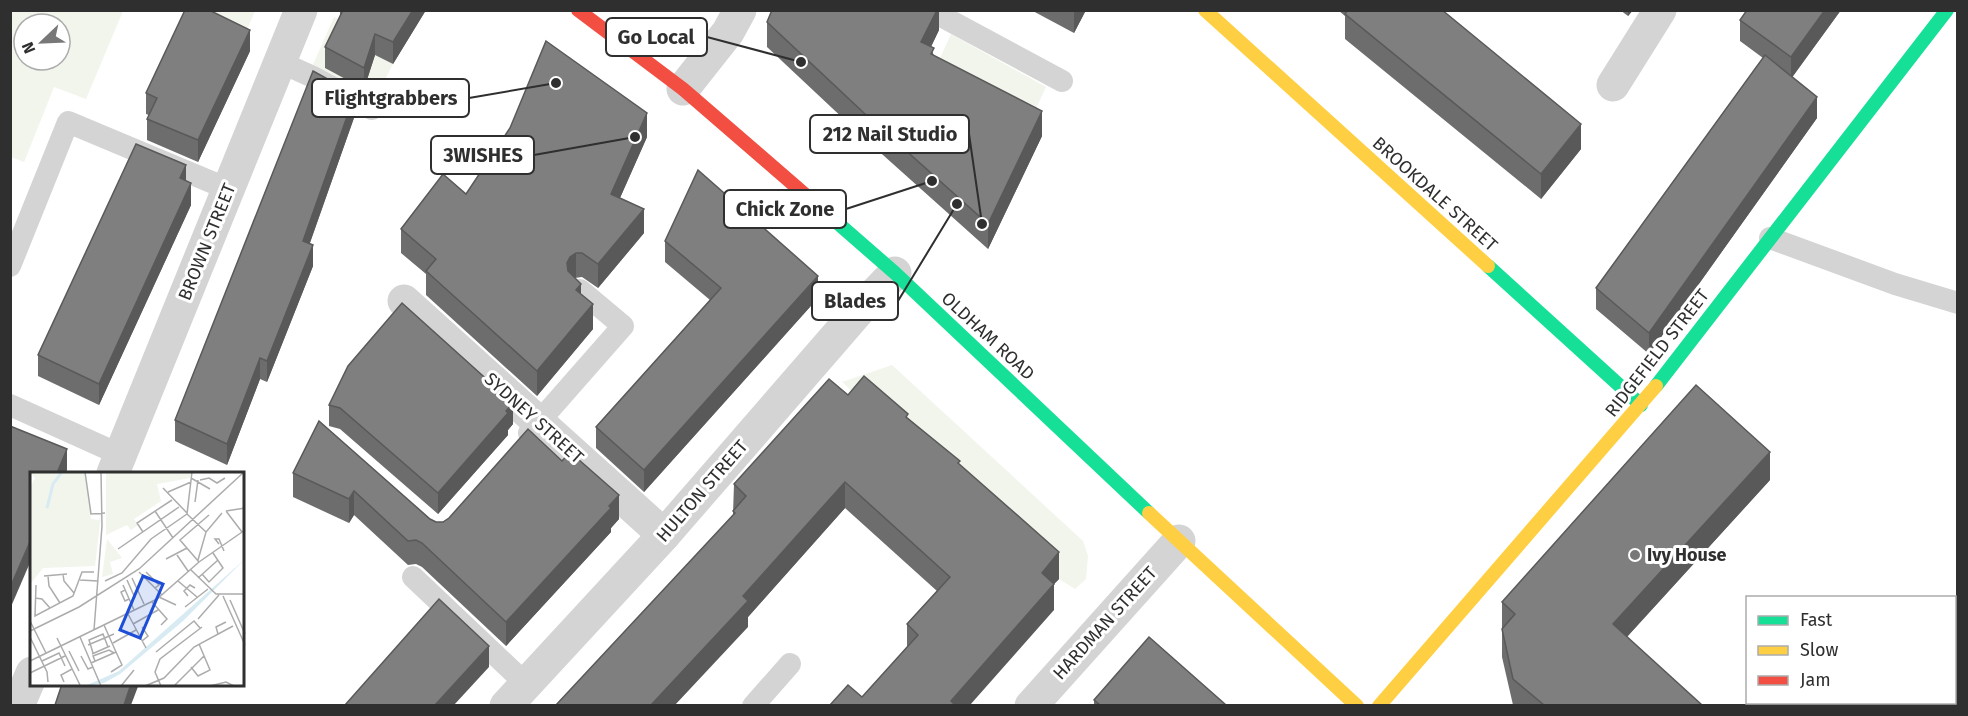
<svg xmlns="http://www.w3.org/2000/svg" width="1968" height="716" font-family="'Fira Sans',sans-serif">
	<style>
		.green { fill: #f1f5ec; fill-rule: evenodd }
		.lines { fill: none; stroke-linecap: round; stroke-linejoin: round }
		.lane { stroke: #d4d4d4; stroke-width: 22 }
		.street { stroke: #d4d4d4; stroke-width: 33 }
		.fast { stroke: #16e098; stroke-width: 14 }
		.slow { stroke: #ffcf43; stroke-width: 14 }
		.jam { stroke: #f24e42; stroke-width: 14 }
		.wall { fill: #6d6d6d }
		.shaded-wall { fill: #595959 }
		.building { fill: #7f7f7f; stroke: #595959; stroke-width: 1.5 }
		.poi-dot { fill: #787878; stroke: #fff; stroke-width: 2 }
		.labels { text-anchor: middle; stroke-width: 6; stroke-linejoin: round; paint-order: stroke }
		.street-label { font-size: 18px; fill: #2f2f2f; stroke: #fff }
		.poi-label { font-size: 18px; font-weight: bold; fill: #2f2f2f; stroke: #fff; text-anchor: start }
		.inset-river { fill: none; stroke: #d8eaf2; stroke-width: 3 }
		.inset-road { fill: none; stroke: #acacac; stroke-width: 1.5 }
		.view { fill: #1d4ed8; fill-opacity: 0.15; stroke: #1d4ed8; stroke-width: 3 }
		.inset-edge { fill: none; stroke: #2f2f2f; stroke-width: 3 }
		.leader { fill: none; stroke: #2f2f2f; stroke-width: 2 }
		.callout-dot { fill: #2f2f2f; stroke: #fff; stroke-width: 2 }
		.callout { fill: #fff; stroke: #2f2f2f; stroke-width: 2 }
		.callout-label { font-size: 20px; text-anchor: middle; font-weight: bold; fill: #2f2f2f }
	</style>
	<rect width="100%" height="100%" fill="#fff"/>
	<g class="green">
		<path d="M10,11h113l-37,88 -32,-12 -30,75 -13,-5zM24,24h36v36h-36z"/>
		<polygon points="199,11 255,11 246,32"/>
		<polygon points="334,17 347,23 373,54 393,64 376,97 312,67"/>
		<polygon points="951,34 1046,87 1013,159 930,80"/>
		<polygon points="892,365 1083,541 1088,556 1086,579 1075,589 1059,579 842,382"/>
	</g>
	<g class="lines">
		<g class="lane">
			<polyline points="930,10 1062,81"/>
			<polyline points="280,62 313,77 372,109"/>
			<polyline points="1770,238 1895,284 1958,303"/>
			<polyline points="10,266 68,122 228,189"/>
			<polyline points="10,405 121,455"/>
			<polyline points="529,433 623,326 580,290"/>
			<polyline points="413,577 526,684"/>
			<polyline points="753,706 790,664"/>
		</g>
		<g class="street">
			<polyline points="1613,85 1660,10"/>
			<polyline points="683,89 728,32 740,10"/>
			<polyline points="404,301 664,535"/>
			<polyline points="113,473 301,10"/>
			<polyline points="18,706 32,673"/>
			<polyline points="506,706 664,535 860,309 895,273"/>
			<polyline points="1031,706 1179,541"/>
		</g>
		<g class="fast">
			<polyline points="809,198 895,273 1149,513"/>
			<polyline points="1488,266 1641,405"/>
			<polyline points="1656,386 1947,10"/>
		</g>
		<g class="slow">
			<polyline points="1205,10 1488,266"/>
			<polyline points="1149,513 1357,706"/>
			<polyline points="1379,706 1656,386"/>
		</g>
		<polyline class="jam" points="578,10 683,89 809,198"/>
	</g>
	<g class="wall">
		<polygon points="340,10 426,10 393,64 375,55 364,89 325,68 325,47 340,16"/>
		<polygon points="939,10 939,30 931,47 934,56 1042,136 988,249 864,138 767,47 767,22"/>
		<polygon points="1031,10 1086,10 1074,33"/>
		<polygon points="1338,10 1442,10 1581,149 1541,199 1345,39 1345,16"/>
		<polygon points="1620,10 1633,10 1628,16"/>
		<polygon points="1841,10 1792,77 1817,118 1649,354 1596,309 1596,288 1763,58 1740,41 1740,20"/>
		<polygon points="250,51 198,162 147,140 147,119 149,115 146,114 146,93"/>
		<polygon points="355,115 310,243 313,266 267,382 260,379 227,465 175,441 175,420"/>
		<polygon points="647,137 620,198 644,233 598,288 582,277 575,278 593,329 537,396 426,295 426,274 401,253 401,229 466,194"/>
		<polygon points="186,181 191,205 99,405 38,376 38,355"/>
		<polygon points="665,241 818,298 644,492 596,448 596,427 710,300 665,262"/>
		<polygon points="848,395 908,418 960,465 1059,579 1054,584 1054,610 862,697 907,647 907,624 937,591 845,508 748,617 748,627 733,514 734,484"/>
		<polygon points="329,405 513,424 508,430 508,435 438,514 340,429 329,426"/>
		<polygon points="319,421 430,519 436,522 619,519 611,528 611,532 506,646 422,567 416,564 408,565 354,515 349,523 293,497 293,473"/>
		<polygon points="1770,480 1627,637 1702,705 1513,705 1502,657 1502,602"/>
		<polygon points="1094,700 1226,705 1094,705"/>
	</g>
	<g class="shaded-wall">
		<polygon points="413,10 426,10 393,64 393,42"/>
		<polygon points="937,10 939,10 939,30 921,67 921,42"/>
		<polygon points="1074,10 1086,10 1074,33"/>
		<polygon points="1628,10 1633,10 1628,16"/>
		<polygon points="1825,10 1841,10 1791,79 1791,57"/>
		<polygon points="250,30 250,51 198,162 198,140"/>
		<polygon points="375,34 375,55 364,89 364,68"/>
		<polygon points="355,94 355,115 303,262 303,241"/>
		<polygon points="1817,97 1817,118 1649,354 1649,333"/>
		<polygon points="1042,111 1042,136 988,249 988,224"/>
		<polygon points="647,113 647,137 611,218 611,194"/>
		<polygon points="1581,124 1581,149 1541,199 1541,174"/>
		<polygon points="186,165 186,186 180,178"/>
		<polygon points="191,183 191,205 99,405 99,384"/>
		<polygon points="644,209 644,233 598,288 598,264"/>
		<polygon points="313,245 313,266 267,382 267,361"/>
		<polygon points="576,253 576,277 570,281 567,287 567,263 570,257"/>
		<polygon points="818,276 818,298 644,492 644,470"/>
		<polygon points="581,284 581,308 576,290"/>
		<polygon points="593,304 593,329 537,396 537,371"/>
		<polygon points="260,358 260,379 227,465 227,444"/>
		<polygon points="513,403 513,424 508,430 508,435 438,514 438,493"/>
		<polygon points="67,449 67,470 66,473 57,473"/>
		<polygon points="1770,452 1770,480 1613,652 1613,624"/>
		<polygon points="845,482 845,508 748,617 748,627 675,705 651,705 743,596"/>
		<polygon points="354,491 354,515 349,523 349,499"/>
		<polygon points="619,495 619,519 611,528 611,532 506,646 506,622"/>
		<polygon points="32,537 32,558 10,609 10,588"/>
		<polygon points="1059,552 1059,579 1054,584 1054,610 970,705 951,705 951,701 1042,573"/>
		<polygon points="489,646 489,667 454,705 435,705"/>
		<polygon points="131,684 139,684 131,705 124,705"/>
	</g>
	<g class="building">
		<polygon points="185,10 209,10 250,30 198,140 147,119 157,98 146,93"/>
		<polygon points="343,10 413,10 393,42 375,34 364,68 325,47"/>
		<polygon points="772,10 937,10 921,42 934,48 931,54 1042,111 988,224 864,113 767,22"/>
		<polygon points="1348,10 1442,10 1581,124 1541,174 1345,14"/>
		<polygon points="1747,10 1825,10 1791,57 1740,20"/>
		<polygon points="546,41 647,113 611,194 644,209 598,264 582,253 576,253 570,257 567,263 568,271 581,284 576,290 593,304 537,371 426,271 436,259 401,229 443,174 466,194 510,128"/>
		<polygon points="1765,55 1817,97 1649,333 1596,288"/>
		<polygon points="313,71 355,94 303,241 313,245 267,361 260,358 227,444 175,420"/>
		<polygon points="136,144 186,165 180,178 191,183 99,384 38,355"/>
		<polygon points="698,170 818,276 644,470 596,427 721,288 665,241"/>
		<polygon points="402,303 513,403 506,411 508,413 438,493 340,408 329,405 348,366"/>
		<polygon points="864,376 908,414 906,417 960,461 958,463 1059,552 1042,573 1054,584 951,701 955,705 830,705 848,685 862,697 918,635 907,624 950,577 845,482 743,596 748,601 651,705 556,705 735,513 733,511 746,496 734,484 829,379 848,395"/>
		<polygon points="1696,385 1770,452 1613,624 1702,705 1544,705 1513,679 1502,629 1515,614 1502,602"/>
		<polygon points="319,421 430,519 436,522 443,522 449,518 528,429 562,461 570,452 619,495 609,506 611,508 506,622 422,543 416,540 408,541 354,491 349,499 293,473"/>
		<polygon points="10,426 67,449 57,473 32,473 32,537 10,588"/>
		<polygon points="439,599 489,646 435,705 345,705"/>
		<polygon points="1149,637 1226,705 1100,705 1094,700"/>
		<polygon points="62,684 131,684 124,705 55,705"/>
	</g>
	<circle class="poi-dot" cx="1635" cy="555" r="6"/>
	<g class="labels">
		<g class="street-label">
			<text transform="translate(1435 194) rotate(42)" y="6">BROOKDALE STREET</text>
			<text transform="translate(207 242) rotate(-68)" y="6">BROWN STREET</text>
			<text transform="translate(988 336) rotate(43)" y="6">OLDHAM ROAD</text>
			<text transform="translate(1657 353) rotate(-52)" y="6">RIDGEFIELD STREET</text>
			<text transform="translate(534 418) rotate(42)" y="6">SYDNEY STREET</text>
			<text transform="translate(702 491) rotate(-49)" y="6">HULTON STREET</text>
			<text transform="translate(1105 623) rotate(-48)" y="6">HARDMAN STREET</text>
		</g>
		<g class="poi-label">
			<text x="1647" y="561">Ivy House</text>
		</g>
	</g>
	<g transform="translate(30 472)">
		<rect width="214" height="214" fill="#fff"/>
		<path d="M0,0h55l6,47 8,1 2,-6 -6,52 -52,2 -12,15 -1,22v-117l5,-10zM76,0h85l-1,6 -33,6 4,17 -27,18 4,6 -7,5 -4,-5 -21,10zM77,67l15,19 -12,4 3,12 -11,3z" fill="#f1f5ec"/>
		<path d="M214,88l-61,61 -63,53 -16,9 -19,3 34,-15z" fill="#d8eaf2"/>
		<path class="inset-river" d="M17,36l6,-24 9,-12"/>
		<path class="inset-road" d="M55,0l6,42 14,-1M161,6l19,11M170,8l9,-2 8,5 8,-5M133,16l24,25M138,20l23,-10M165,30l3,-22M125,39l18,27M196,39l16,21M196,39l19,-3M157,42l5,-42M157,42l19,18M113,60l-6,-9 35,-23M189,72l-4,-5h4l5,12M88,77l61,-42M147,83l11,16M136,87l21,-11M168,88l8,-28 16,-19M169,90l-19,-22 29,-25M161,98l25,24h29M109,100l23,23M116,100l13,13 -4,3M33,102l1,7 10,12M172,102l7,8 14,-14 -10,-15M14,104l23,-2M18,104l1,10 11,17M102,106l12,26M168,106l20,-18M50,108l18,1M97,108l8,18M75,109l17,-8 29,-34 36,-25M148,109l19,16M6,113l-1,31 38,-20 9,-24h12M93,113l11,25M95,118l-4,2 4,9 4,-2M158,124l-4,-5 6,-6 5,3M193,124l22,49M129,125l17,8M5,126l7,1 8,9M200,128l15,34M122,130l15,17 -6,6M155,135l23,-18M98,142l18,34M168,147l21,-24M0,149l16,32M103,152l25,-14M112,155l6,9 -6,5M64,158l8,-104 -1,-54M0,159l49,-24 60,-38 105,-97M188,162l-2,-7 10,-5M0,165l17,35 1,10M50,165l21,49M27,166l23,47M83,171l23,-13M58,173l26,-11M39,179l10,20M126,180l38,-31 6,7M63,181l-4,-13 14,-6 5,13M62,182l18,-8M51,184l7,13 5,-2M0,189l127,-62 42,-37 46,-32M12,189l17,-8 6,13M65,189l-2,-5 16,-6 5,3M61,191l25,-11 -12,-27M161,195l7,9 12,-6 -11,-26M81,200l11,-7 -6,-13M0,201l35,-17M34,210l-3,-7 11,-6M91,214l13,-16M115,214l19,-8 30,-31 39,-21M131,214l-6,-14 5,-13 42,-32M144,214l30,-30M180,214l16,-4 8,4"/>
		<path class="view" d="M113,104l20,8 -23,54 -20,-8z"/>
		<rect width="214" height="214" class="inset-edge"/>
	</g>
	<path class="leader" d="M801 62L707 37M556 83L469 98M982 224L969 134M635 137L534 155M932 181L846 209M957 204L898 301"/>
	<g class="callout-dot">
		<circle cx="801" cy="62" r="6"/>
		<circle cx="556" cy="83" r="6"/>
		<circle cx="982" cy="224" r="6"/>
		<circle cx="635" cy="137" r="6"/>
		<circle cx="932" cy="181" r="6"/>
		<circle cx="957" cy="204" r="6"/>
	</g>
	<g class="callout">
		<rect x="606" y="18" width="101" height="38" rx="6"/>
		<rect x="312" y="79" width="157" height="38" rx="6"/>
		<rect x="810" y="115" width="159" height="38" rx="6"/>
		<rect x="431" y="136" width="103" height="38" rx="6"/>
		<rect x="724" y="190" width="122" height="38" rx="6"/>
		<rect x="812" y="282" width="86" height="38" rx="6"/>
	</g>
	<g class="callout-label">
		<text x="656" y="44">Go Local</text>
		<text x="391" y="105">Flightgrabbers</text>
		<text x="890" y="141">212 Nail Studio</text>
		<text x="483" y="162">3WISHES</text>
		<text x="785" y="216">Chick Zone</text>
		<text x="855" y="308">Blades</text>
	</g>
	<rect width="1968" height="716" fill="none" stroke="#2f2f2f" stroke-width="24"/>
	<rect x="1746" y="596" width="210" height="108" fill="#ffffff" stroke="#acacac" stroke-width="1.5"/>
	<rect x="1758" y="616" width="30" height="9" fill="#16e098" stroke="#acacac" stroke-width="1.5"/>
	<text x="1800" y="626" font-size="18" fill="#2f2f2f">Fast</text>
	<rect x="1758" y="646" width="30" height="9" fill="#ffcf43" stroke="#acacac" stroke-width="1.5"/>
	<text x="1800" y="656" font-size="18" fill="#2f2f2f">Slow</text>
	<rect x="1758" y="676" width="30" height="9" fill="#f24e42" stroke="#acacac" stroke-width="1.5"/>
	<text x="1800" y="686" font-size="18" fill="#2f2f2f">Jam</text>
	<g transform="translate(42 42) rotate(247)"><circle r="28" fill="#ffffff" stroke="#acacac" stroke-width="1.5"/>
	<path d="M0-4.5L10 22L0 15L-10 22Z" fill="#787878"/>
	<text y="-9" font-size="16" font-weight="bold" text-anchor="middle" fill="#2f2f2f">N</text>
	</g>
</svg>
